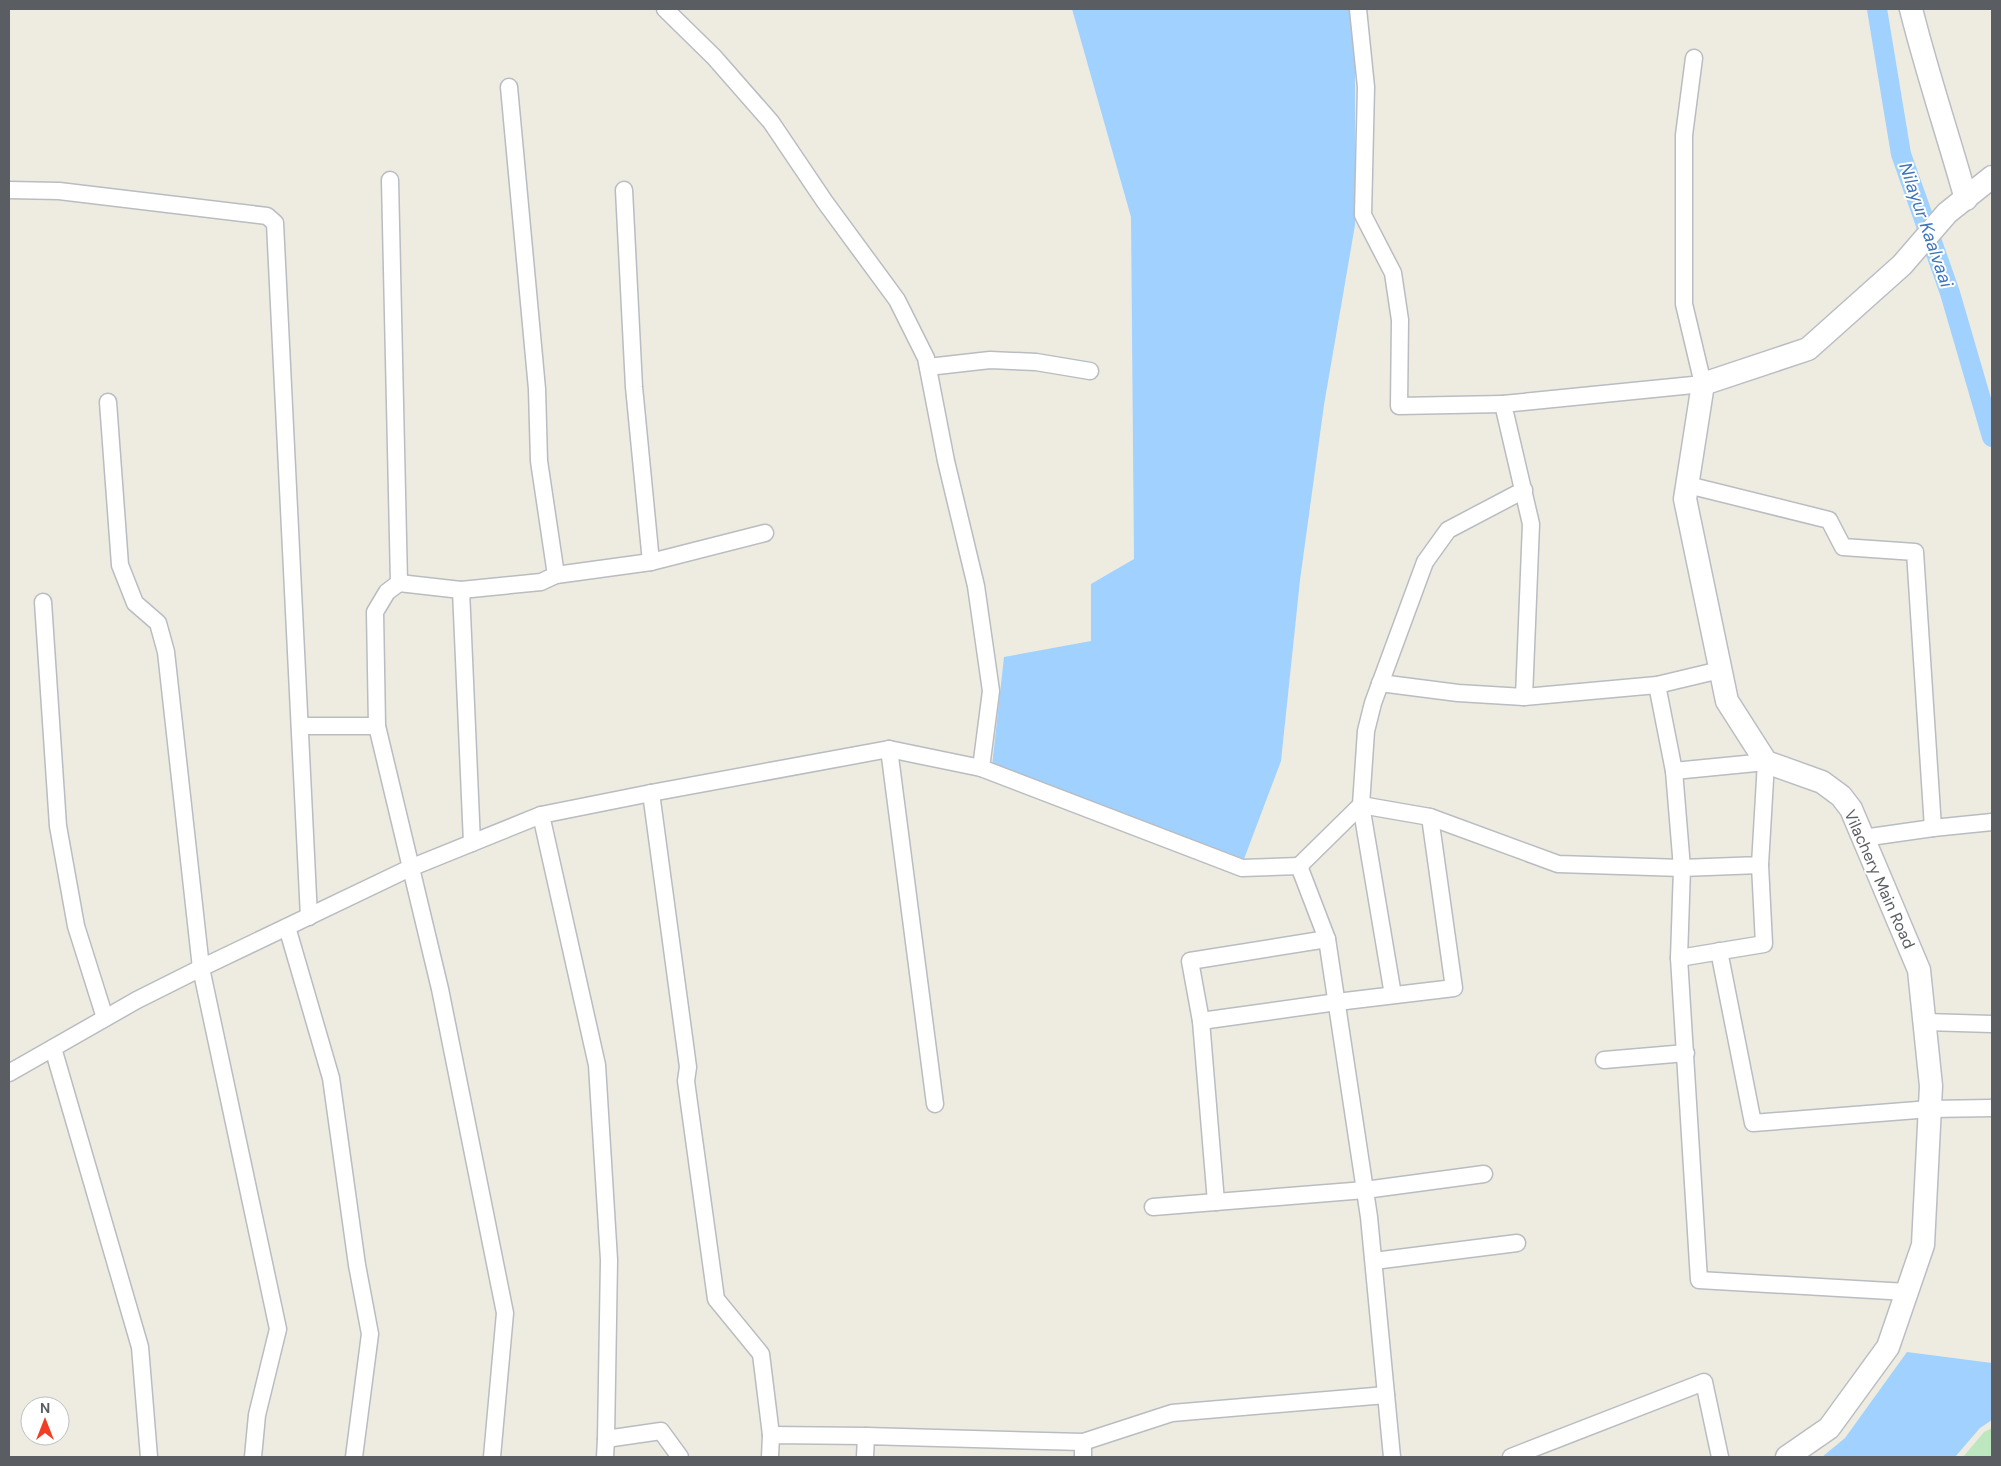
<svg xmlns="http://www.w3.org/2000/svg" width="2001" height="1466" font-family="'DM Sans',sans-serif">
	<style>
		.green { fill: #bde7bf }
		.water { fill: #a0d1ff }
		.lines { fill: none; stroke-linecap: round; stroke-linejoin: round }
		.canal { stroke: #a0d1ff; stroke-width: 20 }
		.street-casing { stroke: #b9bcc1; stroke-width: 19 }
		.secondary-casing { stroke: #babdc4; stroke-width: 25 }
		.street { stroke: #fff; stroke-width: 16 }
		.secondary { stroke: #fff; stroke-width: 22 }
		.labels { text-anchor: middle; stroke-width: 4; stroke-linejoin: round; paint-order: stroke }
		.street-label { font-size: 16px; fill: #5a5e63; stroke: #fff }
		.water-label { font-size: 18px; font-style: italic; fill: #3c75be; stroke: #fff }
	</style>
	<rect width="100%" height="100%" fill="#eeece1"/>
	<polygon class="green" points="1992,1428 1992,1457 1963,1457 1984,1432"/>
	<g class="water">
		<polygon points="1072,9 1355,9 1355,225 1324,405 1300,580 1281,761 1244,859 992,766 1004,657 1091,641 1091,584 1134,559 1131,217"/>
		<polygon points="1907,1352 1992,1363 1992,1420 1980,1428 1955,1457 1822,1457 1845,1438"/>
	</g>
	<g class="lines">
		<polyline class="canal" points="1877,9 1901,154 1950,293 1992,437"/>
		<defs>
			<g id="street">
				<polyline points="665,9 714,57 771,122 825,202 897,300 926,358 946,461 976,586 991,691 981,768"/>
				<polyline points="1358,9 1366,87 1363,215 1393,273 1400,320 1399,406 1503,404"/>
				<polyline points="1694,58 1684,135 1684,304 1703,384 1503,404 1531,524 1524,697 1657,685 1720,670"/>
				<polyline points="509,87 537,389 539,461 556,575"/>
				<polyline points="390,180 399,583"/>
				<polyline points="9,190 59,191 267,216 275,223 309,917"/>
				<polyline points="624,190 634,387 651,562"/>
				<polyline points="928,367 990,360 1036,362 1090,371"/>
				<polyline points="108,402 120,565 135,603 158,623 166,652 201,968 278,1329 257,1415 253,1457"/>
				<polyline points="1688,485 1829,520 1843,547 1915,552 1933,828"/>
				<polyline points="461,590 472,843"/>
				<polyline points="43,602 58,826 76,926 105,1018"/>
				<polyline points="1380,683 1458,693 1524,697"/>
				<polyline points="1657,685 1674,771"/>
				<polyline points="300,726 377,726"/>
				<polyline points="889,749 935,1104"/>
				<polyline points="651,793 688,1067 686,1081 716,1299 761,1354 771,1435"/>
				<polyline points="541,815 597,1065 609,1260 606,1439 661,1431 680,1457"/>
				<polyline points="1863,838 1933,828 1992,822"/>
				<polyline points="1299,866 1361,805 1430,817 1558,864 1682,868 1760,865 1766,762 1674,771 1682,868 1679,958 1699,1280 1907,1292"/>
				<polyline points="287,927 331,1078 357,1265 370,1334 354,1457"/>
				<polyline points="1327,939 1190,961 1201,1021 1337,1002 1454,988 1430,817"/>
				<polyline points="1719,951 1753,1123 1930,1109 1992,1108"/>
				<polyline points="1679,958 1764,944 1760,865"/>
				<polyline points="1393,995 1361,805 1366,731 1373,703 1425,562 1448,530 1524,490"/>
				<polyline points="1201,1021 1216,1202"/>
				<polyline points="1925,1022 1992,1024"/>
				<polyline points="53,1048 140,1347 149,1457"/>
				<polyline points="1604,1060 1686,1053"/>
				<polyline points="9,1073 137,1000 201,968 410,868 541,815 651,793 889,749 981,768 1242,868 1299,866 1327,939 1369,1217 1392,1457"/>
				<polyline points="1153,1207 1365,1190 1484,1174"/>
				<polyline points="1374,1261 1517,1243"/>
				<polyline points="1083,1442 1083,1457"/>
				<polyline points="492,1457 505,1313 440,989 377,726 375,612 387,592 399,583 461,590 541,582 556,575 651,562 765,533"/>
				<polyline points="605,1457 606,1439"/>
				<polyline points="770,1457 771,1435 866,1436"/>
				<polyline points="865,1457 866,1436 1083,1442 1172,1413 1386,1395"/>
				<polyline points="1511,1457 1704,1382 1720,1457"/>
			</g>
			<g id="secondary">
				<path d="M1911,9c16,64 37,126 55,190"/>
				<polyline points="1787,1457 1829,1428 1888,1347 1923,1245 1931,1086 1919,970 1851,809 1841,796 1822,782 1766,762 1727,701 1685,499 1703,384 1808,349 1902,265 1947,213 1992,177"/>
			</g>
		</defs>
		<use href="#street" class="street-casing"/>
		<use href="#secondary" class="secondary-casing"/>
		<use href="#street" class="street"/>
		<use href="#secondary" class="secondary"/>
	</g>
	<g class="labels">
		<g class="street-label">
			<text transform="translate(1880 879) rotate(66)" y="6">Vilachery Main Road</text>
		</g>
		<g class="water-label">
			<text transform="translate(1926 225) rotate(71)" y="6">Nilayur Kaalvaai</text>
		</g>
	</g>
	<rect width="2001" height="1466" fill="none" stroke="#5a5e63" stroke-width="20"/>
	<g transform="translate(45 1421)"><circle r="24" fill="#ffffff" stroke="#bdbfc1"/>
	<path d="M0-4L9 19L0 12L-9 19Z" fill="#f03f25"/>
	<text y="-8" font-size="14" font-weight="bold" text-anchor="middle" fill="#5a5e63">N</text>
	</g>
</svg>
